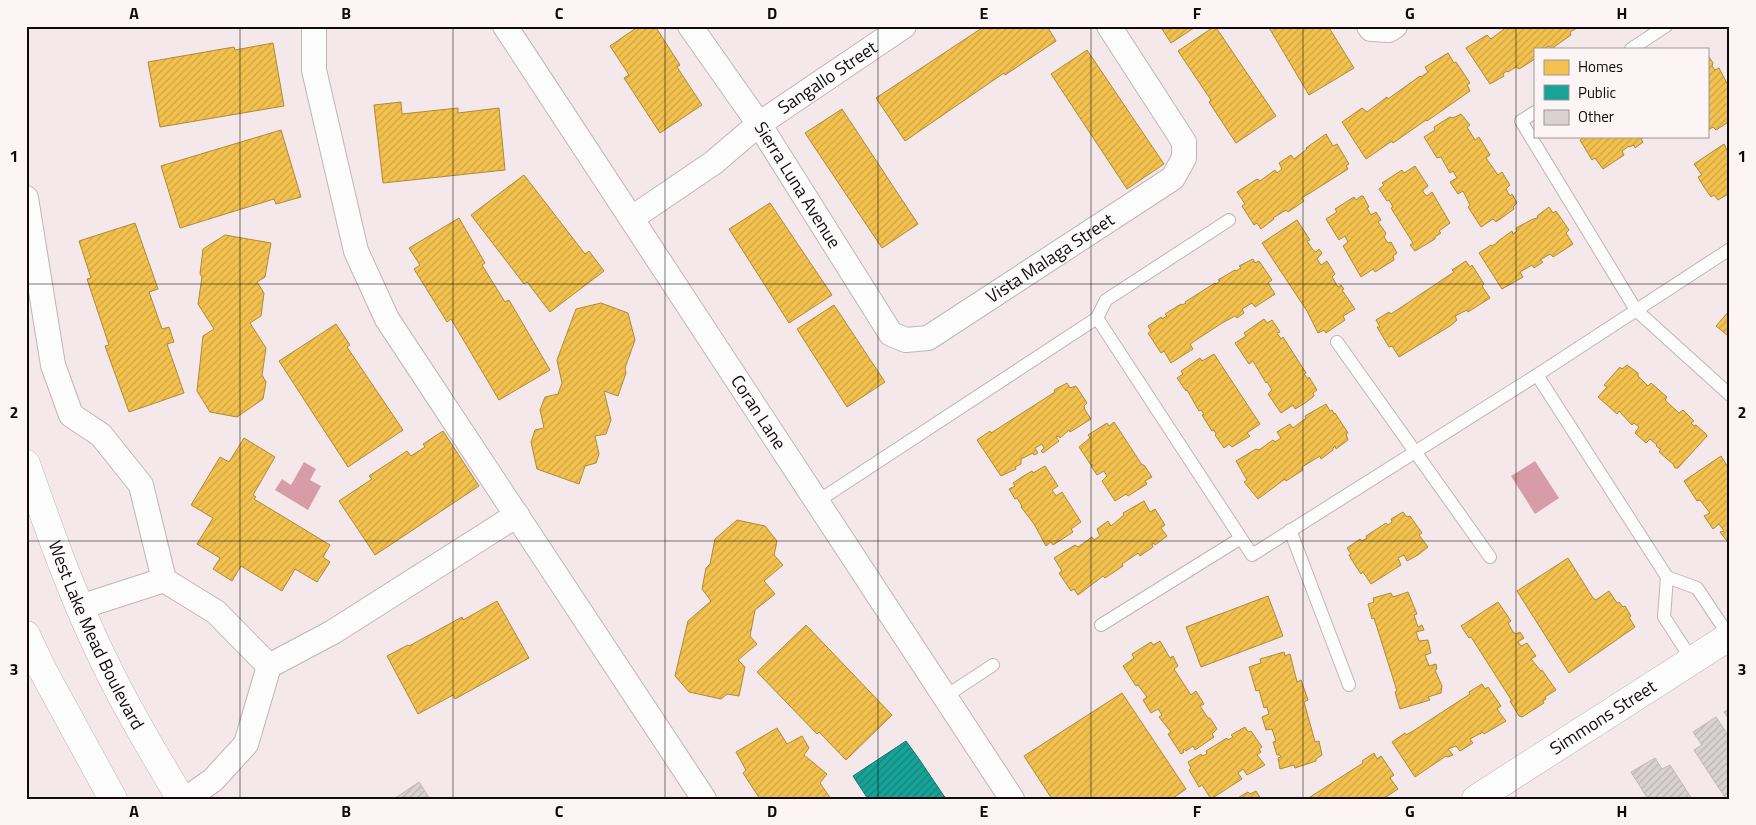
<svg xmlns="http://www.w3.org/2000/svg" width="1756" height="825" font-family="'Titillium Web',sans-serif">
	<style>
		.water { fill: #d89ca9 }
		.homes { fill: url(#homes-hatch); stroke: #ae8a3a }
		.public { fill: url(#public-hatch); stroke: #15756e }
		.building { fill: url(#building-hatch); stroke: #c0b7b9 }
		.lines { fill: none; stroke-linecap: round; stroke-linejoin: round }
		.lane-casing { stroke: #bfb5b7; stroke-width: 14 }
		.street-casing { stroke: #bfb5b7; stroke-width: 26 }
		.secondary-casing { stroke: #bfb5b7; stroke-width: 29 }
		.primary-casing { stroke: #bfb5b7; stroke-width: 29 }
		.lane { stroke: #fdfcfc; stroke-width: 12 }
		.street { stroke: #fdfcfc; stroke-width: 24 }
		.secondary { stroke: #fdfcfc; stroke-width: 28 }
		.primary { stroke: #fdfcfc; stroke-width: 28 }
		.grid { fill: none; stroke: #110a0c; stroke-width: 1; stroke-opacity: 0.55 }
		.labels { text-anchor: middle; stroke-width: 5; stroke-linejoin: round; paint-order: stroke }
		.street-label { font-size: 18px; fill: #110a0c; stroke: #fdf4f5 }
		.neatline { fill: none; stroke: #110a0c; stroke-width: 2 }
		.grid-label { font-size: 16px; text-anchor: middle; font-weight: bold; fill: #110a0c }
	</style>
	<defs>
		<pattern id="homes-hatch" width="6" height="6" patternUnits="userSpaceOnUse" patternTransform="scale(1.25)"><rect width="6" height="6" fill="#f2c14e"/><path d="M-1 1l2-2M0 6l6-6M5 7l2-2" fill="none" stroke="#cea443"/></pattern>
		<pattern id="public-hatch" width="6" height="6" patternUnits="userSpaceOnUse" patternTransform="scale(1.25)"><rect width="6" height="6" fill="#17a398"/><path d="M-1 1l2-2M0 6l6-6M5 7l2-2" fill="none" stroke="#13837a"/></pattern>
		<pattern id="building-hatch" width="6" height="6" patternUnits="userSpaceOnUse" patternTransform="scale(1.25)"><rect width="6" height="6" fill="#dad1d2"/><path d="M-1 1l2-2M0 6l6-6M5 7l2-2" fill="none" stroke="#bab2b3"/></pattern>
	</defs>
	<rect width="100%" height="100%" fill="#f4e8ea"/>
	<g class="water">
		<polygon points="1535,461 1559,498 1535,514 1511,476"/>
		<polygon points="304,462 316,469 310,480 321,486 308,510 275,490 282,479 291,485"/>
	</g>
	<g class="homes">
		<polygon points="639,26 655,26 680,65 677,67 702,105 660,133 624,78 629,75 610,46"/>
		<polygon points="985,26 1047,26 1056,41 1005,75 1004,73 905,141 876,98"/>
		<polygon points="1160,26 1197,26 1171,43"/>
		<polygon points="1215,26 1276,116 1236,143 1209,102 1211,100 1178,51"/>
		<polygon points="1268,26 1328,26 1354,68 1309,95"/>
		<polygon points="1508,26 1576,26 1577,28 1570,32 1571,35 1551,49 1549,46 1544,49 1535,49 1535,59 1519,69 1516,67 1508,72 1507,71 1503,74 1504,76 1490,84 1466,48 1487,35 1491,39"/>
		<polygon points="273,43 284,106 160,127 148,62 234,47 235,50"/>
		<polygon points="1087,50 1164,164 1127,189 1051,74"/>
		<polygon points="1448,53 1454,63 1456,62 1470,83 1467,85 1470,91 1427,121 1426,120 1393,143 1392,141 1366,159 1342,122 1362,108 1367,112 1387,97 1388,99 1420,76 1421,77 1428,72 1425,67"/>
		<polygon points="1707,54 1713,63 1712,66 1715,70 1719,68 1730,89 1730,121 1716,130 1713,127 1707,131"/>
		<polygon points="401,102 402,114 458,108 458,113 499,108 505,170 383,183 374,105"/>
		<polygon points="842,109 918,224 882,248 805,133"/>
		<polygon points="1461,114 1470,125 1467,127 1475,140 1479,137 1490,155 1486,158 1498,175 1502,172 1510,185 1506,189 1510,196 1512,194 1517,203 1513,207 1514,209 1496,222 1493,219 1481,227 1468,207 1470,205 1463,191 1458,194 1450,182 1457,178 1453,171 1450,173 1441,157 1437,158 1424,137 1435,130 1434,127 1450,117 1453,118"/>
		<polygon points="281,130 301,197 276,204 274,199 180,228 161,166"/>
		<polygon points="1326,134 1333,146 1337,144 1349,164 1346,166 1348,169 1302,198 1304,201 1288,212 1286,210 1273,218 1274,219 1261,229 1257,223 1254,225 1242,206 1245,204 1237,192 1257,179 1260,181 1275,170 1277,173 1282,169 1279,163 1291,155 1294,159 1307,149 1306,148"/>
		<polygon points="1582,136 1646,136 1641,139 1643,142 1635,148 1634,145 1629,147 1629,146 1622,151 1624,155 1603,169 1595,158 1592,160 1580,140 1583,138"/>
		<polygon points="1724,144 1727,150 1730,150 1730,193 1718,200 1714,195 1711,197 1704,187 1698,177 1702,175 1694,164"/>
		<polygon points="1415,166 1428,186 1423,190 1423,192 1427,196 1432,192 1450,223 1439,231 1441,233 1435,237 1435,239 1415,251 1410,245 1413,243 1391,208 1393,207 1389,200 1387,201 1379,189 1384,185 1382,183 1402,170 1404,173"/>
		<polygon points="524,175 585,254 589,251 604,271 550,312 527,282 524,284 471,215"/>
		<polygon points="1361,196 1363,196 1369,207 1367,208 1371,215 1376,212 1381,220 1378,222 1386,233 1384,237 1388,243 1391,242 1397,253 1393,256 1394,260 1375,272 1373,269 1361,277 1343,246 1348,242 1345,236 1339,240 1326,219 1337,212 1335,209 1354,197 1356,200"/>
		<polygon points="770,203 832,295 789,323 729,229"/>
		<polygon points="1549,207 1553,213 1556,211 1569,230 1566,233 1573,244 1553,257 1550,254 1540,260 1543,262 1534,268 1532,265 1520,272 1523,277 1502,289 1479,253 1491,245 1492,246 1497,243 1497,242 1512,231 1513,234 1517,231 1516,228 1533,219 1538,218 1537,216"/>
		<polygon points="459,218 485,263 482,265 505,302 509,300 550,370 499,400 451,319 447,322 414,269 420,265 409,248"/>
		<polygon points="1297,220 1310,240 1307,241 1313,250 1316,252 1319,249 1322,253 1317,259 1321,265 1327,261 1335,274 1332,277 1338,287 1341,285 1344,289 1342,290 1355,309 1343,316 1345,320 1326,333 1324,330 1318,333 1307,311 1262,243"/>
		<polygon points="135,223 158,289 149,292 162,329 169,327 174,342 167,344 184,393 129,412 105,346 109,345 87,279 91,278 79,241"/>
		<polygon points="225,235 271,243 265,277 257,282 264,293 261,316 250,323 266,348 262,375 266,382 263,399 237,417 210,412 197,391 203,336 214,329 198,304 202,277 200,274 203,249"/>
		<polygon points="1253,259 1255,263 1259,261 1272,280 1268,283 1275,294 1255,307 1252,303 1242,309 1244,313 1237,318 1235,316 1222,323 1190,344 1193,349 1171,363 1164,351 1161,353 1148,333 1151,331 1148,326 1161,317 1162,319 1167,316 1165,314 1181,304 1182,305 1186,303 1185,302 1215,283 1216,284 1220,281 1218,280 1235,270 1236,271 1241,268 1239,266"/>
		<polygon points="1466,261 1470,267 1472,265 1484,284 1482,286 1490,298 1468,312 1467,310 1455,316 1457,320 1450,326 1399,357 1392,346 1389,347 1377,327 1380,327 1376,320 1389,312 1391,314 1454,272 1452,270"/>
		<polygon points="601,303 628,313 635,340 625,368 626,373 618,396 604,391 611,420 606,434 595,436 599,454 596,463 585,466 579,484 537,469 531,442 535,430 544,428 540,410 545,397 558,394 562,383 557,360 576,309"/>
		<polygon points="834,305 885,382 847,407 797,329"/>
		<polygon points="1730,310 1730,336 1727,335 1716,326"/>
		<polygon points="1264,319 1267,323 1272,320 1280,332 1277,333 1281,339 1283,337 1306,373 1304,374 1308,379 1309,377 1317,390 1313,393 1314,396 1305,403 1295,409 1293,405 1281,413 1268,394 1272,390 1267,382 1266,383 1253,361 1249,364 1235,343 1246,336 1244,333"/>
		<polygon points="336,324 350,345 347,347 403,430 348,467 279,361"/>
		<polygon points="1214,354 1260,424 1247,433 1250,436 1232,447 1229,444 1224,448 1215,435 1216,434 1214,430 1212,431 1202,415 1204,414 1201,410 1199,411 1187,390 1186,391 1177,378 1183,374 1181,371 1200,358 1202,361"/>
		<polygon points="1627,365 1638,373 1638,376 1648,386 1651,383 1667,397 1665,400 1679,413 1683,410 1694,421 1691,423 1694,426 1696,425 1706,434 1707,436 1678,468 1675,468 1673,464 1659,452 1661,449 1660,449 1656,446 1657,445 1650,439 1646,443 1635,433 1639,427 1634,423 1632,425 1619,411 1617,414 1598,397 1607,387 1604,385 1620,367 1622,369"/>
		<polygon points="1067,383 1070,388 1076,386 1087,403 1084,406 1085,410 1091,419 1070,432 1069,430 1060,438 1059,436 1056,437 1059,441 1043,453 1041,451 1044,448 1042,444 1035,448 1038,453 1034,455 1033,453 1021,459 1021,464 1015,467 1016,469 1001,476 977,440 990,431 991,433 1055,392 1054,390"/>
		<polygon points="1326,404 1330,411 1332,410 1334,414 1335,413 1348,433 1346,434 1348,440 1336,449 1335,446 1333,448 1333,450 1321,459 1320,456 1302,467 1303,470 1286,481 1285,479 1258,499 1244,482 1247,480 1236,461 1256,449 1259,450 1273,440 1275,442 1281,438 1277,432 1290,424 1293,428 1306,418 1305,416"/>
		<polygon points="1114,422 1142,465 1144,465 1152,477 1145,481 1147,484 1128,496 1126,494 1115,501 1102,481 1107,476 1104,471 1097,475 1091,466 1093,465 1091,465 1079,447 1090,438 1088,435 1107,423 1109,426"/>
		<polygon points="443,431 479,486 375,555 339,501 372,479 369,476 407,451 411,456 425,447 423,444"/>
		<polygon points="244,438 275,457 253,495 256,497 254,499 330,545 323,557 330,562 317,582 295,569 282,591 241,566 232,581 213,569 220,558 197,544 213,518 191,505 220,457 229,462"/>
		<polygon points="1721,456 1729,469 1727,470 1730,474 1730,545 1720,532 1724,531 1719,524 1713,529 1704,516 1710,513 1700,500 1697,501 1684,481"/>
		<polygon points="1045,466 1058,486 1052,490 1056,496 1062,492 1081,522 1071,529 1073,532 1053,545 1051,542 1046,546 1034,524 1021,507 1022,506 1017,498 1015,499 1009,489 1015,486 1013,483 1022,477 1032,471 1033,473"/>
		<polygon points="1144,501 1150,512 1155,509 1165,525 1161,528 1167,536 1155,545 1154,543 1152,544 1153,547 1140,556 1138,553 1122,564 1123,566 1105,578 1103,576 1078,595 1074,589 1071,591 1059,573 1062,571 1054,558 1075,545 1078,547 1092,537 1094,540 1100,536 1097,529 1108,521 1111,526 1124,515 1123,513"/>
		<polygon points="1403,512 1407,517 1410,516 1422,533 1419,535 1428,547 1418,555 1407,561 1404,555 1398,558 1401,565 1371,584 1363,572 1361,574 1355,565 1349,555 1351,554 1347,548 1360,539 1362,541 1367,538 1366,536 1386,523 1388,525 1392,522 1391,519"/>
		<polygon points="737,520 765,526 777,541 774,555 783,565 764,581 775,594 755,610 750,636 757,644 738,660 745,667 739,696 727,694 721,699 689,692 675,676 688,621 711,601 702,589 706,568 710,564 715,539"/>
		<polygon points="1568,558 1593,598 1596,600 1609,591 1617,603 1619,602 1623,607 1625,606 1631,616 1629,617 1635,627 1569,673 1517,591"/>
		<polygon points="1408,592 1417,614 1414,615 1418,627 1422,625 1424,630 1416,632 1419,641 1428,640 1431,653 1425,655 1429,666 1436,664 1437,669 1435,670 1442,686 1441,693 1428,697 1430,700 1400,709 1395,692 1397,691 1374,618 1372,619 1368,604 1374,602 1373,598 1391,593 1393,597"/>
		<polygon points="1268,596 1283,636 1201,667 1186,627"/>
		<polygon points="497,601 529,658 455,699 453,695 418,714 387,656 408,645 409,646 462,617 463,620"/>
		<polygon points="1498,602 1511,621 1508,623 1513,632 1516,634 1520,632 1524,638 1518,642 1521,646 1527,643 1536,656 1531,659 1541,671 1542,670 1556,690 1545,697 1546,699 1543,701 1544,703 1522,717 1519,716 1510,701 1512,701 1471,637 1469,638 1461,626"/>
		<polygon points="806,625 892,715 846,760 819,732 817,734 757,672"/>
		<polygon points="1160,641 1170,658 1173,656 1178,666 1174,669 1191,695 1196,691 1204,704 1200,706 1208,718 1210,718 1217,729 1212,734 1214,737 1195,750 1193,746 1186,751 1184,749 1183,750 1184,752 1181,754 1168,734 1171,732 1159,717 1162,715 1158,709 1151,713 1143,700 1147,697 1138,685 1136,686 1123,666 1134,658 1132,654 1151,642 1153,645"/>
		<polygon points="1284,652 1285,656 1290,654 1297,682 1301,680 1308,700 1304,702 1314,738 1315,742 1319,741 1322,755 1316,759 1316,761 1295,768 1294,765 1280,769 1278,758 1281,757 1280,755 1277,755 1273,742 1276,741 1272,729 1266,730 1262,717 1269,714 1267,707 1264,708 1259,690 1256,691 1249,667 1261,663 1260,659"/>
		<polygon points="1482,684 1485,689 1488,687 1501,706 1497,709 1506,721 1484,734 1483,732 1470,739 1473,743 1460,751 1456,746 1448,749 1453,755 1448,757 1446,756 1415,777 1392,742 1405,733 1406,735 1413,731 1470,694 1469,692"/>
		<polygon points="1122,693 1186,789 1172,799 1052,799 1024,756"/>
		<polygon points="1245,727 1248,732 1251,731 1262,747 1259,749 1261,752 1257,755 1265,765 1247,775 1243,769 1238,773 1242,779 1211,799 1202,785 1199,787 1195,780 1189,770 1191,768 1188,762 1201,754 1202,756 1207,754 1206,751 1227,738 1228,740 1233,737 1231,735"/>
		<polygon points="777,728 787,744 802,736 809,748 804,755 827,774 820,783 831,799 760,799 743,773 746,770 736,752"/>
		<polygon points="1374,753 1377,759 1381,756 1394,775 1390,778 1398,789 1383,799 1307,799 1363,763 1362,761"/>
		<polygon points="1256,791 1261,799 1236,799 1248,792 1250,794"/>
	</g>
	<polygon class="public" points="906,741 919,759 946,799 868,799 853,776"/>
	<g class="building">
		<polygon points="1730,708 1730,721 1724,712"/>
		<polygon points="1716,717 1730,738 1730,799 1726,799 1694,750 1702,745 1693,732"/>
		<polygon points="1655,758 1662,769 1670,765 1692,799 1648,799 1631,772"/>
		<polygon points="419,782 430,799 394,799"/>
	</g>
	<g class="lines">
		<defs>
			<g id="lane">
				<polyline points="1631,49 1666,26"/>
				<polyline points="1535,112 1521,121 1636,310 1730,395"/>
				<polyline points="1097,318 1252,555 1537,375 1667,577 1697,588 1729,636"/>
				<polyline points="1337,342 1490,557"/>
				<polyline points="1537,375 1730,249"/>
				<polyline points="818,501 1097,318 1106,300 1229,220"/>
				<polyline points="1290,530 1349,685"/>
				<polyline points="1667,577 1664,617 1692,660"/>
				<polyline points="1101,625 1241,538"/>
				<polyline points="946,696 993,665"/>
			</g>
			<g id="street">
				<polyline points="314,26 314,70 356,251 387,319 704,799"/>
				<path id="s1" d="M505,26l507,773"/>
				<path id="s2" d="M690,26l69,98 132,210 15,6 22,-2 245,-160 11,-20v-16l-75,-116"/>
				<polyline points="1369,26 1371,29 1389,30 1395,26"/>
				<polyline points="26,198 53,365 71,415 101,435 141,485 164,580 80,607"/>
				<path id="s3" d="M632,218l81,-55 46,-39 145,-98"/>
				<polyline points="164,580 216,612 269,666"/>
				<polyline points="186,799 213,780 246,744 269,666 333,632 517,515"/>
			</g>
			<g id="secondary">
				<path id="s4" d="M1476,799l254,-163"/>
			</g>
			<g id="primary">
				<path id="s5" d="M26,464c25,71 50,142 84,209 21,43 46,84 71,126"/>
				<polyline points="26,635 42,669 113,799"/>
			</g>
		</defs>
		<use href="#lane" class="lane-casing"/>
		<use href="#street" class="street-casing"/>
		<use href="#secondary" class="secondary-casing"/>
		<use href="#primary" class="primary-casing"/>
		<use href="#lane" class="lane"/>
		<use href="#street" class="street"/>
		<use href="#secondary" class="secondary"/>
		<use href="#primary" class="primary"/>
	</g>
	<path class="grid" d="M240,26v773M453,26v773M665,26v773M878,26v773M1091,26v773M1303,26v773M1516,26v773M26,284h1704M26,541h1704"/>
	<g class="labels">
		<g class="street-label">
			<text dy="6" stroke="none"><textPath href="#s3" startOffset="241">Sangallo Street</textPath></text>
			<text dy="6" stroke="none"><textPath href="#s2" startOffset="192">Sierra Luna Avenue</textPath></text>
			<text dy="6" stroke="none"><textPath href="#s2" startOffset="552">Vista Malaga Street</textPath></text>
			<text dy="6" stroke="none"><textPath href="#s1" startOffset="462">Coran Lane</textPath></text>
			<text dy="6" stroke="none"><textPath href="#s5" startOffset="185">West Lake Mead Boulevard</textPath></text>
			<text dy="6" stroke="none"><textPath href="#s4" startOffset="151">Simmons Street</textPath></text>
		</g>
	</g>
	<rect width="1756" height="825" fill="none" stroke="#fdf4f5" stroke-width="55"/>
	<rect x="1534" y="48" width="175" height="90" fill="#fdf4f5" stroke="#9f9698"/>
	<rect x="1544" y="60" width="25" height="15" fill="#f2c14e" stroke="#9f9698"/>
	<text x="1578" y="72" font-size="15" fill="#110a0c">Homes</text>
	<rect x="1544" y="85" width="25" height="15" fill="#17a398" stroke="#9f9698"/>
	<text x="1578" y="98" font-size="15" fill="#110a0c">Public</text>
	<rect x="1544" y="110" width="25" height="15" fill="#dad1d2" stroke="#9f9698"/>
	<text x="1578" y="122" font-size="15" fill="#110a0c">Other</text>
	<rect x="28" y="28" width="1700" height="770" class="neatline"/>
	<g class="grid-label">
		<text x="134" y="19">A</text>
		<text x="346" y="19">B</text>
		<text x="559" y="19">C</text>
		<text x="772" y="19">D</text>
		<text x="984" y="19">E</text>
		<text x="1197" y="19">F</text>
		<text x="1410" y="19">G</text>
		<text x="1622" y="19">H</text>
		<text x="14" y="162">1</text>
		<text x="1742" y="162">1</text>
		<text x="14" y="418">2</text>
		<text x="1742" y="418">2</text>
		<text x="14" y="675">3</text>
		<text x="1742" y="675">3</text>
		<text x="134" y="817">A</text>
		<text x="346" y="817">B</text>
		<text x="559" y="817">C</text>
		<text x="772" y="817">D</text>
		<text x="984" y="817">E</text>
		<text x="1197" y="817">F</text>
		<text x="1410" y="817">G</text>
		<text x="1622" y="817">H</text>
	</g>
</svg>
